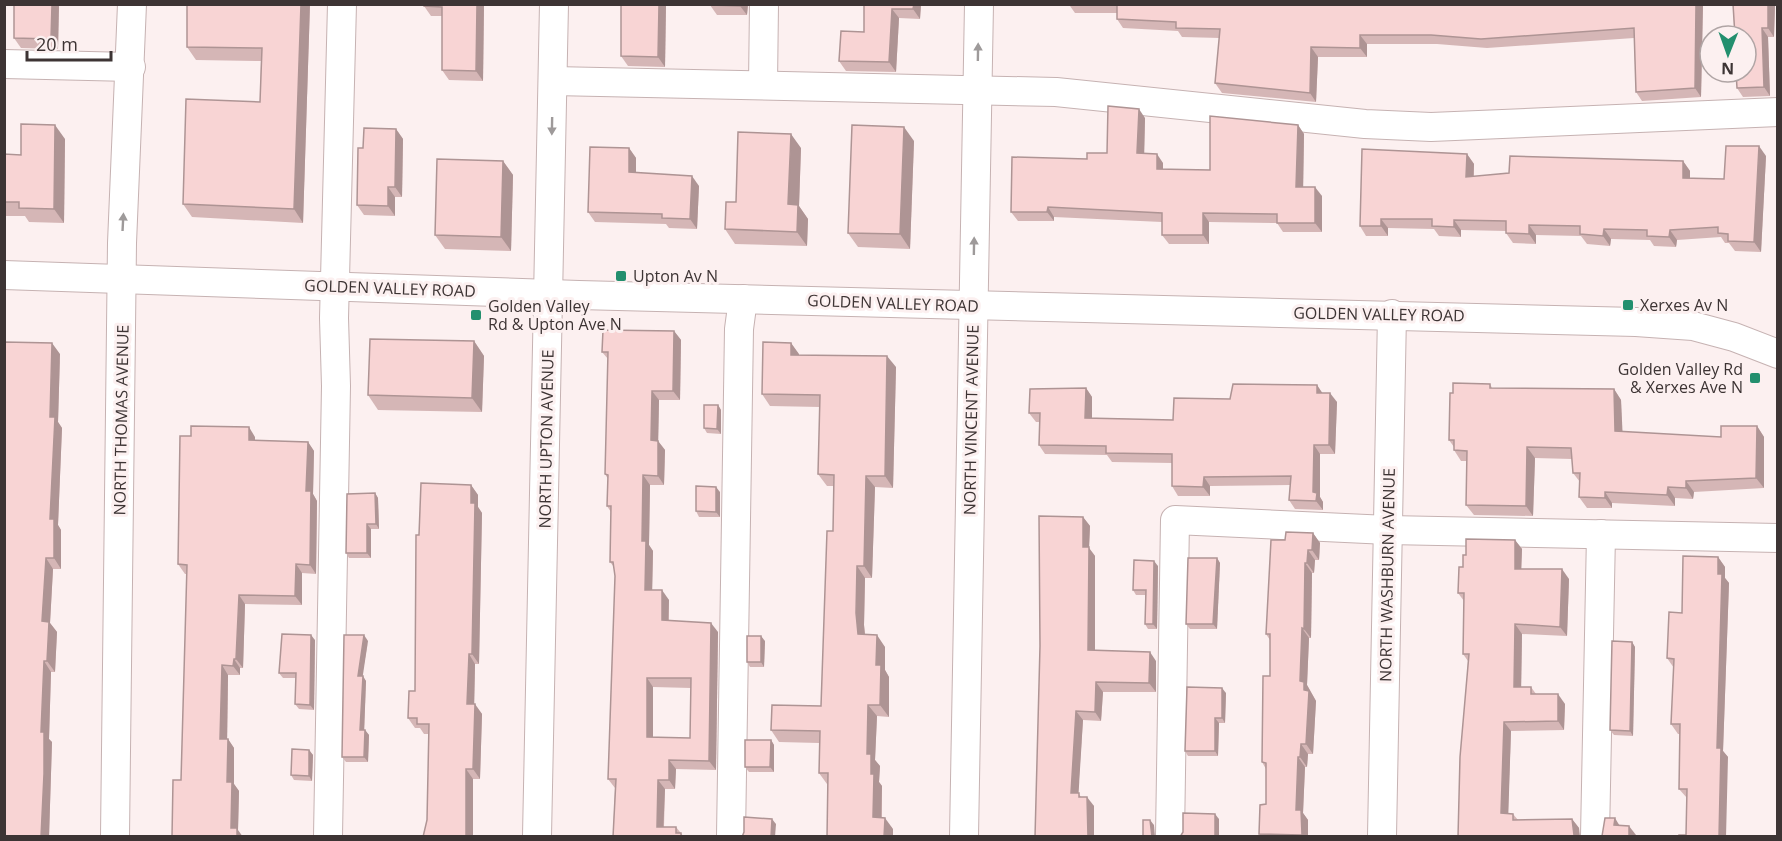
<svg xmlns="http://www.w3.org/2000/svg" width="1782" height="841" font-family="'Open Sans',sans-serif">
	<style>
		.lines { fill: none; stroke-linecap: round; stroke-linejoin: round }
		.minor-casing { stroke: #c6b2b2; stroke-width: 30 }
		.minor { stroke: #fff; stroke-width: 28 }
		.wall { fill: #d5b6b6; fill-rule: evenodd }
		.shaded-wall { fill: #ae9494 }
		.building { fill: #f8d4d4; stroke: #ae9494; stroke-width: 1.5; fill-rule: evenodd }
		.oneway { fill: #9e9a9a }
		.poi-dot { fill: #238f6e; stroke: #fcf0f0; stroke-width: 2 }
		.labels { text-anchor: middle; stroke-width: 6; stroke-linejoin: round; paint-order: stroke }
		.poi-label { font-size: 16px; fill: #3d3434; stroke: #fcf0f0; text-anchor: start }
		.street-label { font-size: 16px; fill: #3d3434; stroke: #fcf0f0 }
	</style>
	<rect width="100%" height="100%" fill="#fcf0f0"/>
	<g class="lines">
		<defs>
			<g id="minor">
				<polyline points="4,64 131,67"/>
				<polyline points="553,81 1056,92 1365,124 1431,127 1778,112"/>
				<polyline points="763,85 764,4"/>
				<polyline points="4,275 579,295 1636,322 1693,326 1734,337 1778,354"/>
				<polyline points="115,836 122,243 132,4"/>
				<polyline points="328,836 336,386 334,318 342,4"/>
				<polyline points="537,836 554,4"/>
				<polyline points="731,836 739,329 743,299"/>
				<polyline points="964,836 979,4"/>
				<polyline points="1170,836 1175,520 1388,530 1778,538"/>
				<polyline points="1382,836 1392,314"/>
				<polyline points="1595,836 1601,534"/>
			</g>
		</defs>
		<use href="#minor" class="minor-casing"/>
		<use href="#minor" class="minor"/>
	</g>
	<g class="wall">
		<polygon points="59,4 58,49 21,48 14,38"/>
		<polygon points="310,4 303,223 192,217 183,204 260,102 261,61 196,60 187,47"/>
		<polygon points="424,4 484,4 483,81 449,80 442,70 442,16 431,16 424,6"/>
		<polygon points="621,4 666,4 665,67 628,66 621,56"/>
		<polygon points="748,4 747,15 717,15 710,5"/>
		<polygon points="864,4 921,4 920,19 899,18 896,72 846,71 839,61 864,32"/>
		<polygon points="1023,4 1703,4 1701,97 1642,101 1636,92 1634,38 1487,48 1437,44 1367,44 1367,57 1318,57 1316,102 1222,93 1215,83 1220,38 1182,37 1178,31 1123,28 1117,19 1117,13 1075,13 1070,6 1025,6"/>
		<polygon points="1733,4 1775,4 1774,37 1768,37 1770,96 1743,97 1737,88"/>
		<polygon points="1145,118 1144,153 1163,163 1163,169 1210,170 1298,125 1304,134 1303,187 1322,196 1322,232 1283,232 1277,223 1209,222 1209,244 1169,244 1162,235 1162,222 1054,217 1054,221 1018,221 1011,212 1087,159 1107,153"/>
		<polygon points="396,129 403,139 402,197 395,197 395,216 364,215 357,205 363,148"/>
		<polygon points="65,139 64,223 29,222 25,216 4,216 4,154 21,155"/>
		<polygon points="914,141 910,249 858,247 848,233"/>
		<polygon points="629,148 636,158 636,172 699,186 697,229 669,228 666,224 595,222 588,212"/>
		<polygon points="801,148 799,206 808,219 807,246 735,244 725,229 736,202"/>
		<polygon points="1467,154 1474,164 1474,177 1683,161 1690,171 1690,178 1724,179 1766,156 1761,252 1735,251 1729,243 1725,243 1721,237 1677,240 1676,247 1654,246 1650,240 1611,239 1610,246 1587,244 1581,236 1536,235 1536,244 1513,243 1506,233 1506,231 1461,230 1461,237 1439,236 1434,229 1388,228 1388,236 1366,236 1360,226"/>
		<polygon points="503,161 513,175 511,251 445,249 435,235"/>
		<path d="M674,331l7,9 -1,60h-21l-1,41 7,9 -1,35h-14l-1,60 4,6 -1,39 17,10v20l49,12 -2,138 -40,-1 -1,20h-10l-1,38h12l8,10h-71l2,-49 -7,-9 7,-203 -1,-9 -4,-5 1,-50 -4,-6 1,-27 -3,-5 3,-115 -6,-7zM653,687l38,1 -1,50 -37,-1z"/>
		<polygon points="474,341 484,356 482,412 378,410 368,395"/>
		<polygon points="791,343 799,355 896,367 893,488 875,487 872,578 865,578 864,625 865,634 885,647 885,670 889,677 889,717 877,716 875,760 880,766 879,782 882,786 882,817 893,829 827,784 819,773 819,743 779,742 771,730 821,706 833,531 833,486 827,486 818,474 820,407 770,406 762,394"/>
		<polygon points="60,354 58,422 62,428 58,525 61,530 61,569 53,569 50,623 57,632 55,672 51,672 49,739 52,742 49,837 4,837"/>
		<polygon points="1490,384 1492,388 1614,389 1621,400 1622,432 1721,437 1757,426 1764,437 1764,488 1694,492 1693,499 1675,498 1675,506 1612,503 1612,508 1587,508 1579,497 1580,482 1573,473 1572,459 1535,458 1533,516 1474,515 1466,505 1467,461 1461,461 1454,450 1454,447 1449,440"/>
		<polygon points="1317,385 1322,393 1337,402 1335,454 1320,454 1320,497 1323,502 1323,510 1295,509 1289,500 1290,485 1210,486 1210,496 1178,496 1172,486 1172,463 1112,462 1107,455 1045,454 1039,445 1039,422 1036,422 1029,413 1086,388 1092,397 1092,418 1173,420 1230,399"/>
		<polygon points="718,405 721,410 721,434 707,433 704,428"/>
		<polygon points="255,437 255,440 308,442 314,451 313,494 317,501 316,574 302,573 302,605 245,604 243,668 240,668 240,675 228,675 227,739 228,739 234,748 234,784 239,791 238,830 181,780 187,574 185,574 178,564"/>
		<polygon points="471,485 478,495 478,507 482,513 479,664 475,664 474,704 482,714 480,779 473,779 427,820 429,734 424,734 420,728 415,728 408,718 415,691 419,535"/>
		<polygon points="720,492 720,517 699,517 696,511"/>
		<polygon points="375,493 378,498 379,529 371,529 371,558 349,558 346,553"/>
		<polygon points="1083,517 1090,526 1089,548 1095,556 1095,651 1156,661 1156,692 1103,692 1101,721 1083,720 1078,793 1081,797 1094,806 1094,837 1035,837"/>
		<polygon points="1313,533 1320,543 1319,560 1315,560 1314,573 1312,573 1311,638 1309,638 1307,685 1316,701 1313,754 1308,754 1307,767 1305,767 1303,813 1308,820 1308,837 1261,837 1259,834 1266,804 1266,769 1262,762 1270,676 1270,640 1266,634 1285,540"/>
		<polygon points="1515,540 1522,549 1521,569 1569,579 1567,636 1522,634 1521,687 1531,687 1536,694 1565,704 1564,730 1511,731 1508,813 1513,814 1518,820 1572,819 1579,828 1458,837 1468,661 1463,654 1464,601 1458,593 1463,567 1466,555"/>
		<polygon points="1718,557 1725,567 1725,578 1729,583 1723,751 1728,757 1686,835 1687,798 1679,789 1680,734 1678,734 1671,724 1674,668 1667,658 1682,613"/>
		<polygon points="1217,558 1220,563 1217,629 1190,629 1186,624"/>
		<polygon points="1158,566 1157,629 1148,629 1145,624 1145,595 1136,595 1133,590"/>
		<polygon points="315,640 314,710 299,709 295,704 296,678 283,678 279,673"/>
		<polygon points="368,641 362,676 366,681 364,730 365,730 369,735 368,762 346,762 342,757"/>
		<polygon points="765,641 764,667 750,667 747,662"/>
		<polygon points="1632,642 1635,647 1633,736 1614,735 1610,730"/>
		<polygon points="1226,693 1225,723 1219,723 1218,756 1188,756 1185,751"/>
		<polygon points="771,740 774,745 774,772 749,772 745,767"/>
		<polygon points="309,750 313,755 312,781 294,780 291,775"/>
	</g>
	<g class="shaded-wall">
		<polygon points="52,4 59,4 58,49 51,39"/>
		<polygon points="301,4 310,4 303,223 294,209"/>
		<polygon points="477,4 484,4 483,81 476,71"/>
		<polygon points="659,4 666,4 665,67 658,57"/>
		<polygon points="740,4 748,4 747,15 740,6"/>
		<polygon points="914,4 921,4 920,19 913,9"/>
		<polygon points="1696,4 1703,4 1701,97 1695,88"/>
		<polygon points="1768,4 1775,4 1774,37 1768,28"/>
		<polygon points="892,9 899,18 896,72 889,62"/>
		<polygon points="1762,28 1768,37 1770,96 1764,87"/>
		<polygon points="1360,35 1367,44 1367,57 1360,48"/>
		<polygon points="1311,47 1318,57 1316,102 1310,93"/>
		<polygon points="1139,109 1145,118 1144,162 1137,153"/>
		<polygon points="55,125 65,139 64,223 54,209"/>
		<polygon points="1298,125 1304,134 1303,196 1296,187"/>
		<polygon points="904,127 914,141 910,249 900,234"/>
		<polygon points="396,129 403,139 402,197 395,187"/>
		<polygon points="791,134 801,148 799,206 808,219 807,246 797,232 788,204"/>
		<polygon points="1759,146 1766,156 1761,252 1754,242"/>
		<polygon points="629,148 636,158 636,182 629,172"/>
		<polygon points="1157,154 1163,163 1163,179 1157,169"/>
		<polygon points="1467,154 1474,164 1473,187 1466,177"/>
		<polygon points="503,161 513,175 511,251 501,237"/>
		<polygon points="1683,161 1690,171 1690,188 1683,178"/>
		<polygon points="692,176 699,186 697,229 690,219"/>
		<polygon points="388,187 395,197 395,216 388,206"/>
		<polygon points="1315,187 1322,196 1322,232 1315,223"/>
		<polygon points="1048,207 1054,217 1054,221 1047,212"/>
		<polygon points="1203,213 1209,222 1209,244 1203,235"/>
		<polygon points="1381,219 1388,228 1388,236 1381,226"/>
		<polygon points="1454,220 1461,230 1461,237 1454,227"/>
		<polygon points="1529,225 1536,235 1536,244 1529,234"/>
		<polygon points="1604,229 1611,239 1610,246 1603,236"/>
		<polygon points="1670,230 1677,240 1676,247 1669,237"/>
		<polygon points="674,331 681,340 680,400 673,391"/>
		<polygon points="474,341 484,356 482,412 472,398"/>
		<polygon points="52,343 60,354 58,422 62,428 58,525 61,530 61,569 54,558 50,519 50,417"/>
		<polygon points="791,343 799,354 799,367 791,355"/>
		<polygon points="887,356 896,367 893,488 885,476"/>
		<polygon points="1317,385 1323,394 1317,393"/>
		<polygon points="1086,388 1092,397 1092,428 1085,418"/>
		<polygon points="1614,389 1621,400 1623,442 1615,431"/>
		<polygon points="652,391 659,400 658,450 651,440"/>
		<polygon points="1330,393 1337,402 1335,454 1329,445"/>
		<polygon points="718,405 721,410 721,434 717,429"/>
		<polygon points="1757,426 1764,437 1764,488 1756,478"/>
		<polygon points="249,427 255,437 255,449 249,440"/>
		<polygon points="658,441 665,450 664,485 658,476"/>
		<polygon points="308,442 314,451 313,494 317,501 316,574 310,565 306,491"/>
		<polygon points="1314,445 1320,454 1320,497 1323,502 1323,510 1316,501 1313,492"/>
		<polygon points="1527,447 1535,458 1533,516 1526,506"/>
		<polygon points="643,475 650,485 649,545 653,551 652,599 645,590 642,541"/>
		<polygon points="866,476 875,487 872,578 864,566"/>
		<polygon points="1204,477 1210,486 1210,496 1203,487"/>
		<polygon points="1686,481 1694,492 1693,499 1686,488"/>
		<polygon points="471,485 478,495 478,507 482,513 479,664 472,654"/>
		<polygon points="716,487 720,492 720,517 716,512"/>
		<polygon points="1668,487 1675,498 1675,506 1667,495"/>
		<polygon points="1605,492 1612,503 1612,508 1605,498"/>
		<polygon points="375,493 378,498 379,529 376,524"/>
		<polygon points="1083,517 1090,526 1089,548 1095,556 1095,659 1088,650 1083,547"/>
		<polygon points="367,524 371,529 371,558 367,553"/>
		<polygon points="1313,533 1320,543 1319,560 1312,550"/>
		<polygon points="1515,540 1522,549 1521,578 1515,569"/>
		<polygon points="1308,550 1315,560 1314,573 1307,563"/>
		<polygon points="1718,557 1725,567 1725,578 1729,583 1723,751 1728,757 1726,837 1719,837 1717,748"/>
		<polygon points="46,558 53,569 50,623 57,632 55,672 47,661 42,621"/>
		<polygon points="1217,558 1220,563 1217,629 1213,624"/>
		<polygon points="1154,561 1158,566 1157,629 1153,624"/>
		<polygon points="1305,563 1312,573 1311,638 1304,629"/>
		<polygon points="296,564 302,573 302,605 295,596"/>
		<polygon points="857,566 865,578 864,625 866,646 858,634 856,613"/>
		<polygon points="1562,569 1569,579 1567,636 1560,627"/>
		<polygon points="662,590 669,600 668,629 662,620"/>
		<polygon points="239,595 245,604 243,668 236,659"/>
		<polygon points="711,623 718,632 716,770 709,761"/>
		<polygon points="1515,624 1522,634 1521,696 1514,687"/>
		<polygon points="1302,628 1309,638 1307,685 1316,701 1313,754 1306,744 1304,690 1300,681"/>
		<polygon points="311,635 315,640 314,710 310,705"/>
		<polygon points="364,635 368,641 362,681 358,676"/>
		<polygon points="877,635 885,647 885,670 889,677 889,717 880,705 876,665"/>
		<polygon points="761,636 765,641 764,667 761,662"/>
		<polygon points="1632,642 1635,647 1633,736 1630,731"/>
		<polygon points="1150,652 1156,661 1156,692 1149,683"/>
		<polygon points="469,654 475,664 474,714 467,704"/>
		<polygon points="234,659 240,668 240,675 233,666"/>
		<polygon points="44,661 51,672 49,739 52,742 49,837 41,837 41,732"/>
		<polygon points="222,665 228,675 227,748 220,739"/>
		<polygon points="363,676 366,681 364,735 360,730"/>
		<polygon points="647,678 653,687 653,746 647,737"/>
		<polygon points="1096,682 1103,692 1101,721 1095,712"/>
		<polygon points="1222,688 1226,693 1225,723 1222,718"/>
		<polygon points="1558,694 1565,704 1564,730 1558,721"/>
		<polygon points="475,704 482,714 480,779 473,769"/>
		<polygon points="868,705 877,716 875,760 880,766 879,782 882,786 881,829 873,817 871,774 867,754"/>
		<polygon points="1076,711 1083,720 1078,802 1071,793"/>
		<polygon points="1215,718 1219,723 1218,756 1215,751"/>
		<polygon points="1504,722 1511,731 1508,823 1501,813"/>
		<polygon points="365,730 369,735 368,762 364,757"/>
		<polygon points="228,739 234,748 234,784 239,791 238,830 243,837 237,837 231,828 227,782"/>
		<polygon points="771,740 774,745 774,772 770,767"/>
		<polygon points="1301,744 1308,754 1307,767 1300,757"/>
		<polygon points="309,750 313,755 312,781 309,776"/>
		<polygon points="1298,757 1305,767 1303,813 1308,820 1308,837 1303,837 1302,835 1296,810"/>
		<polygon points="669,760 676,769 675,789 669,780"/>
		<polygon points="466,769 473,779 473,837 466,837"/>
		<polygon points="658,780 665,789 663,836 657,827"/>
		<polygon points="1087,797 1094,806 1094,837 1088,837"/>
		<polygon points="1215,814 1219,819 1219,837 1215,837"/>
		<polygon points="885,818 893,829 893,837 884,837"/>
		<polygon points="1615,818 1621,828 1614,825"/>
		<polygon points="772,819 776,824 775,837 771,837"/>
		<polygon points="1572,819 1579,828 1580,837 1575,837 1574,835"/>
		<polygon points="1150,820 1154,825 1155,837 1152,837"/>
		<polygon points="1629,826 1636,835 1636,837 1629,837"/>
	</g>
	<g class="building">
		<polygon points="14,4 52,4 51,39 14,38"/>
		<polygon points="187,4 301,4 294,209 183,204 186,99 260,102 262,48 187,47"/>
		<polygon points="424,4 477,4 476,71 442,70 442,7 424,6"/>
		<polygon points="621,4 659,4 658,57 621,56"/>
		<polygon points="710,4 740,4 740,6 710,5"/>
		<polygon points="864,4 914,4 913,9 892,9 889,62 839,61 841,31 864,32"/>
		<polygon points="1117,4 1696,4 1695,88 1636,92 1634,28 1481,39 1431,35 1360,35 1360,48 1311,47 1310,93 1215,83 1220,29 1176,28 1176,22 1117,19"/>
		<polygon points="1733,4 1768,4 1768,28 1762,28 1764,87 1737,88 1736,72 1746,72 1746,36 1735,36"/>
		<polygon points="1108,106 1139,109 1137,153 1157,154 1157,169 1210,170 1210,116 1298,125 1296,187 1315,187 1315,223 1277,223 1277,214 1203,213 1203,235 1162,235 1162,213 1048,207 1047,212 1011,212 1012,157 1087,159 1087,153 1107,153"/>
		<polygon points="21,124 55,125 54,209 19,208 19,202 4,202 4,154 21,155"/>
		<polygon points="852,125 904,127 900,234 848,233"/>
		<polygon points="364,128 396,129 395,187 388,187 388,206 357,205 358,148 363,148"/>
		<polygon points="738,132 791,134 788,204 798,205 797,232 725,229 726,202 736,202"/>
		<polygon points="1726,146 1759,146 1754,242 1728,241 1728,234 1718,233 1718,227 1670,230 1669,237 1647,236 1647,230 1604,229 1603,236 1580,234 1580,226 1529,225 1529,234 1506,233 1506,221 1454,220 1454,227 1432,226 1432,219 1381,219 1381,226 1360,226 1362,149 1467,154 1466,177 1509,173 1510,156 1683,161 1683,178 1724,179"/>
		<polygon points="590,147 629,148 629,172 692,176 690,219 662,218 662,214 588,212"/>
		<polygon points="437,159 503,161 501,237 435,235"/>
		<path d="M603,330l71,1 -1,60h-21l-1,49 7,1v35l-15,-1 -1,66h4l-1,49h17v30l49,3 -2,138 -40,-1v20h-11l-1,47h19v6h5v4h-68l3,-58h-8l7,-203 -2,-14h-3l1,-56h-4l1,-31 -3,-1 3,-122h-6zM647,678h44l-1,60 -43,-1z"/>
		<polygon points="370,339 474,341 472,398 368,395"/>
		<polygon points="4,342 52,343 50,417 55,417 50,519 54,519 54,558 46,558 42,621 49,622 47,661 44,661 41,732 44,732 44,774 41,837 4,837"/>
		<polygon points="763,342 791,343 791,355 887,356 885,476 866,476 864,566 857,566 856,613 858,634 877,635 876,665 881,665 880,705 868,705 867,754 871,754 871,774 874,774 873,817 885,818 884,837 827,837 828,773 819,773 820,731 771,730 772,705 821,706 827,531 833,531 834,475 818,474 820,395 762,394"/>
		<polygon points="1453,383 1490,384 1490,388 1614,389 1615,431 1721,437 1721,426 1757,426 1756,478 1686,481 1686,488 1668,487 1667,495 1605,492 1605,498 1579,497 1580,473 1573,473 1571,448 1527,447 1526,506 1466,505 1467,451 1454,450 1454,440 1449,440 1450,393 1453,393"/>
		<polygon points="1233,384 1317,385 1317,393 1330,393 1329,445 1314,445 1313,492 1317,493 1316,501 1289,500 1291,476 1204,477 1203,487 1172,486 1172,454 1106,453 1106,446 1039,445 1040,413 1029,413 1030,389 1086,388 1085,418 1173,420 1174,398 1230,399"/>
		<polygon points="704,405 718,405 717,429 704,428"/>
		<polygon points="191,426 249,427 249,440 308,442 306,491 311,491 310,565 296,564 295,596 239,595 236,659 234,659 233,666 222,665 220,739 228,739 227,782 232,782 231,828 237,828 237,837 172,837 173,780 181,780 187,565 178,564 180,436 191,436"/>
		<polygon points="421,483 471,485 471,503 475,503 472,654 469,654 467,704 475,704 473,769 466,769 466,837 423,837 427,820 429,724 417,724 417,718 408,718 409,691 415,691 416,535 419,535"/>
		<polygon points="696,486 716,487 716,512 696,511"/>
		<polygon points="375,493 376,524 367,524 367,553 346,553 347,494"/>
		<polygon points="1039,516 1083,517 1083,547 1089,547 1088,650 1150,652 1149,683 1096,682 1095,712 1076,711 1071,793 1079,793 1079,797 1087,797 1088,837 1035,837 1040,646"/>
		<polygon points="1286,532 1313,533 1312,550 1308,550 1307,563 1305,563 1304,629 1302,628 1300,681 1304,682 1304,690 1309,691 1306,744 1301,744 1300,757 1298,757 1296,810 1301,810 1302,835 1259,834 1260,805 1266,804 1266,763 1262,762 1263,676 1270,676 1270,634 1266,634 1271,540 1285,540"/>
		<polygon points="1466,539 1515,540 1515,569 1562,569 1560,627 1515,624 1514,687 1531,687 1531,694 1558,694 1558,721 1504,722 1501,813 1513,814 1513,820 1572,819 1574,835 1577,837 1458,837 1460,757 1469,654 1463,654 1464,593 1458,593 1459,567 1463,567 1463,555 1466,555"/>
		<polygon points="1683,556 1718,557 1718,574 1722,574 1717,748 1721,748 1719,837 1679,837 1679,835 1686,835 1687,789 1679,789 1680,724 1671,724 1674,659 1667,658 1669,612 1682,613"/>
		<polygon points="1188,558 1217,558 1213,624 1186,624"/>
		<polygon points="1134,560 1154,561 1153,624 1145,624 1146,590 1133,590"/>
		<polygon points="282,634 311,635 310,705 295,704 296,673 279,673"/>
		<polygon points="344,635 364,635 358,676 363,676 360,730 365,730 364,757 342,757"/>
		<rect x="747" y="636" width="14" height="26"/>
		<polygon points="1612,641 1632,642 1630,731 1610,730"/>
		<polygon points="1187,687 1222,688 1222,718 1215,718 1215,751 1185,751"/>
		<polygon points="745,740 771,740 770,767 745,767"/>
		<polygon points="292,749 309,750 309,776 291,775"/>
		<polygon points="1183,813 1215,814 1215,837 1180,837 1183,832"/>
		<polygon points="744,817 772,819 771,837 742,837 744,832"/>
		<polygon points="1605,818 1615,818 1614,825 1629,826 1629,837 1601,837 1602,836"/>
		<polygon points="1143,820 1150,820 1152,837 1143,837"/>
	</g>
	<defs><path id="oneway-solid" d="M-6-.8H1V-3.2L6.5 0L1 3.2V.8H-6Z" transform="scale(1.5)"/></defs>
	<g class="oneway">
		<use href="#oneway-solid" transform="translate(978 52) rotate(-89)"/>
		<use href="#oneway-solid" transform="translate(552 126) rotate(91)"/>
		<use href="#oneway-solid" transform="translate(123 222) rotate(-87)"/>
		<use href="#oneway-solid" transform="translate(974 246) rotate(-89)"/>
	</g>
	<g class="poi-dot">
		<rect x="615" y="270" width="12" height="12" rx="3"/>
		<rect x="1622" y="299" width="12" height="12" rx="3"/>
		<rect x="470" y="309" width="12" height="12" rx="3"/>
		<rect x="1749" y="372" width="12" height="12" rx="3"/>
	</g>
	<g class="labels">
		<g class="poi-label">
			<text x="633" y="282">Upton Av N</text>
			<text x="1640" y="311">Xerxes Av N</text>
			<text x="488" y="312">Golden Valley<tspan x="488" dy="18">Rd &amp; Upton Ave N</tspan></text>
			<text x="1743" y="375" text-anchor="end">Golden Valley Rd<tspan x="1743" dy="18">&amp; Xerxes Ave N</tspan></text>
		</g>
		<g class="street-label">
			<text transform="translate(390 288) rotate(2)" y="6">GOLDEN VALLEY ROAD</text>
			<text transform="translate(893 303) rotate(2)" y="6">GOLDEN VALLEY ROAD</text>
			<text transform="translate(1379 314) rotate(1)" y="6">GOLDEN VALLEY ROAD</text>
			<text transform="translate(121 420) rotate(-89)" y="6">NORTH THOMAS AVENUE</text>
			<text transform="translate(971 420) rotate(-89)" y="6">NORTH VINCENT AVENUE</text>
			<text transform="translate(546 439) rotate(-89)" y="6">NORTH UPTON AVENUE</text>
			<text transform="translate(1387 575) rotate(-89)" y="6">NORTH WASHBURN AVENUE</text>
		</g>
	</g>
	<rect width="1782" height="841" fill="none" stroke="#3d3434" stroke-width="12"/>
	<g transform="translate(1728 54) rotate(181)"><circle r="28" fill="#fcf0f0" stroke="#b0a5a5" stroke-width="1.5"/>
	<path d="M0-4.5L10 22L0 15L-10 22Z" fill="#238f6e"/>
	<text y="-9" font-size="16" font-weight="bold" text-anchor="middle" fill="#3d3434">N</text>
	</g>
	<path d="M27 51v9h84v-9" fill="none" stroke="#3d3434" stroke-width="3"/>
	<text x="36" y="51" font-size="18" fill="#3d3434" stroke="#fcf0f0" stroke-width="4.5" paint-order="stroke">20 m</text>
</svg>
